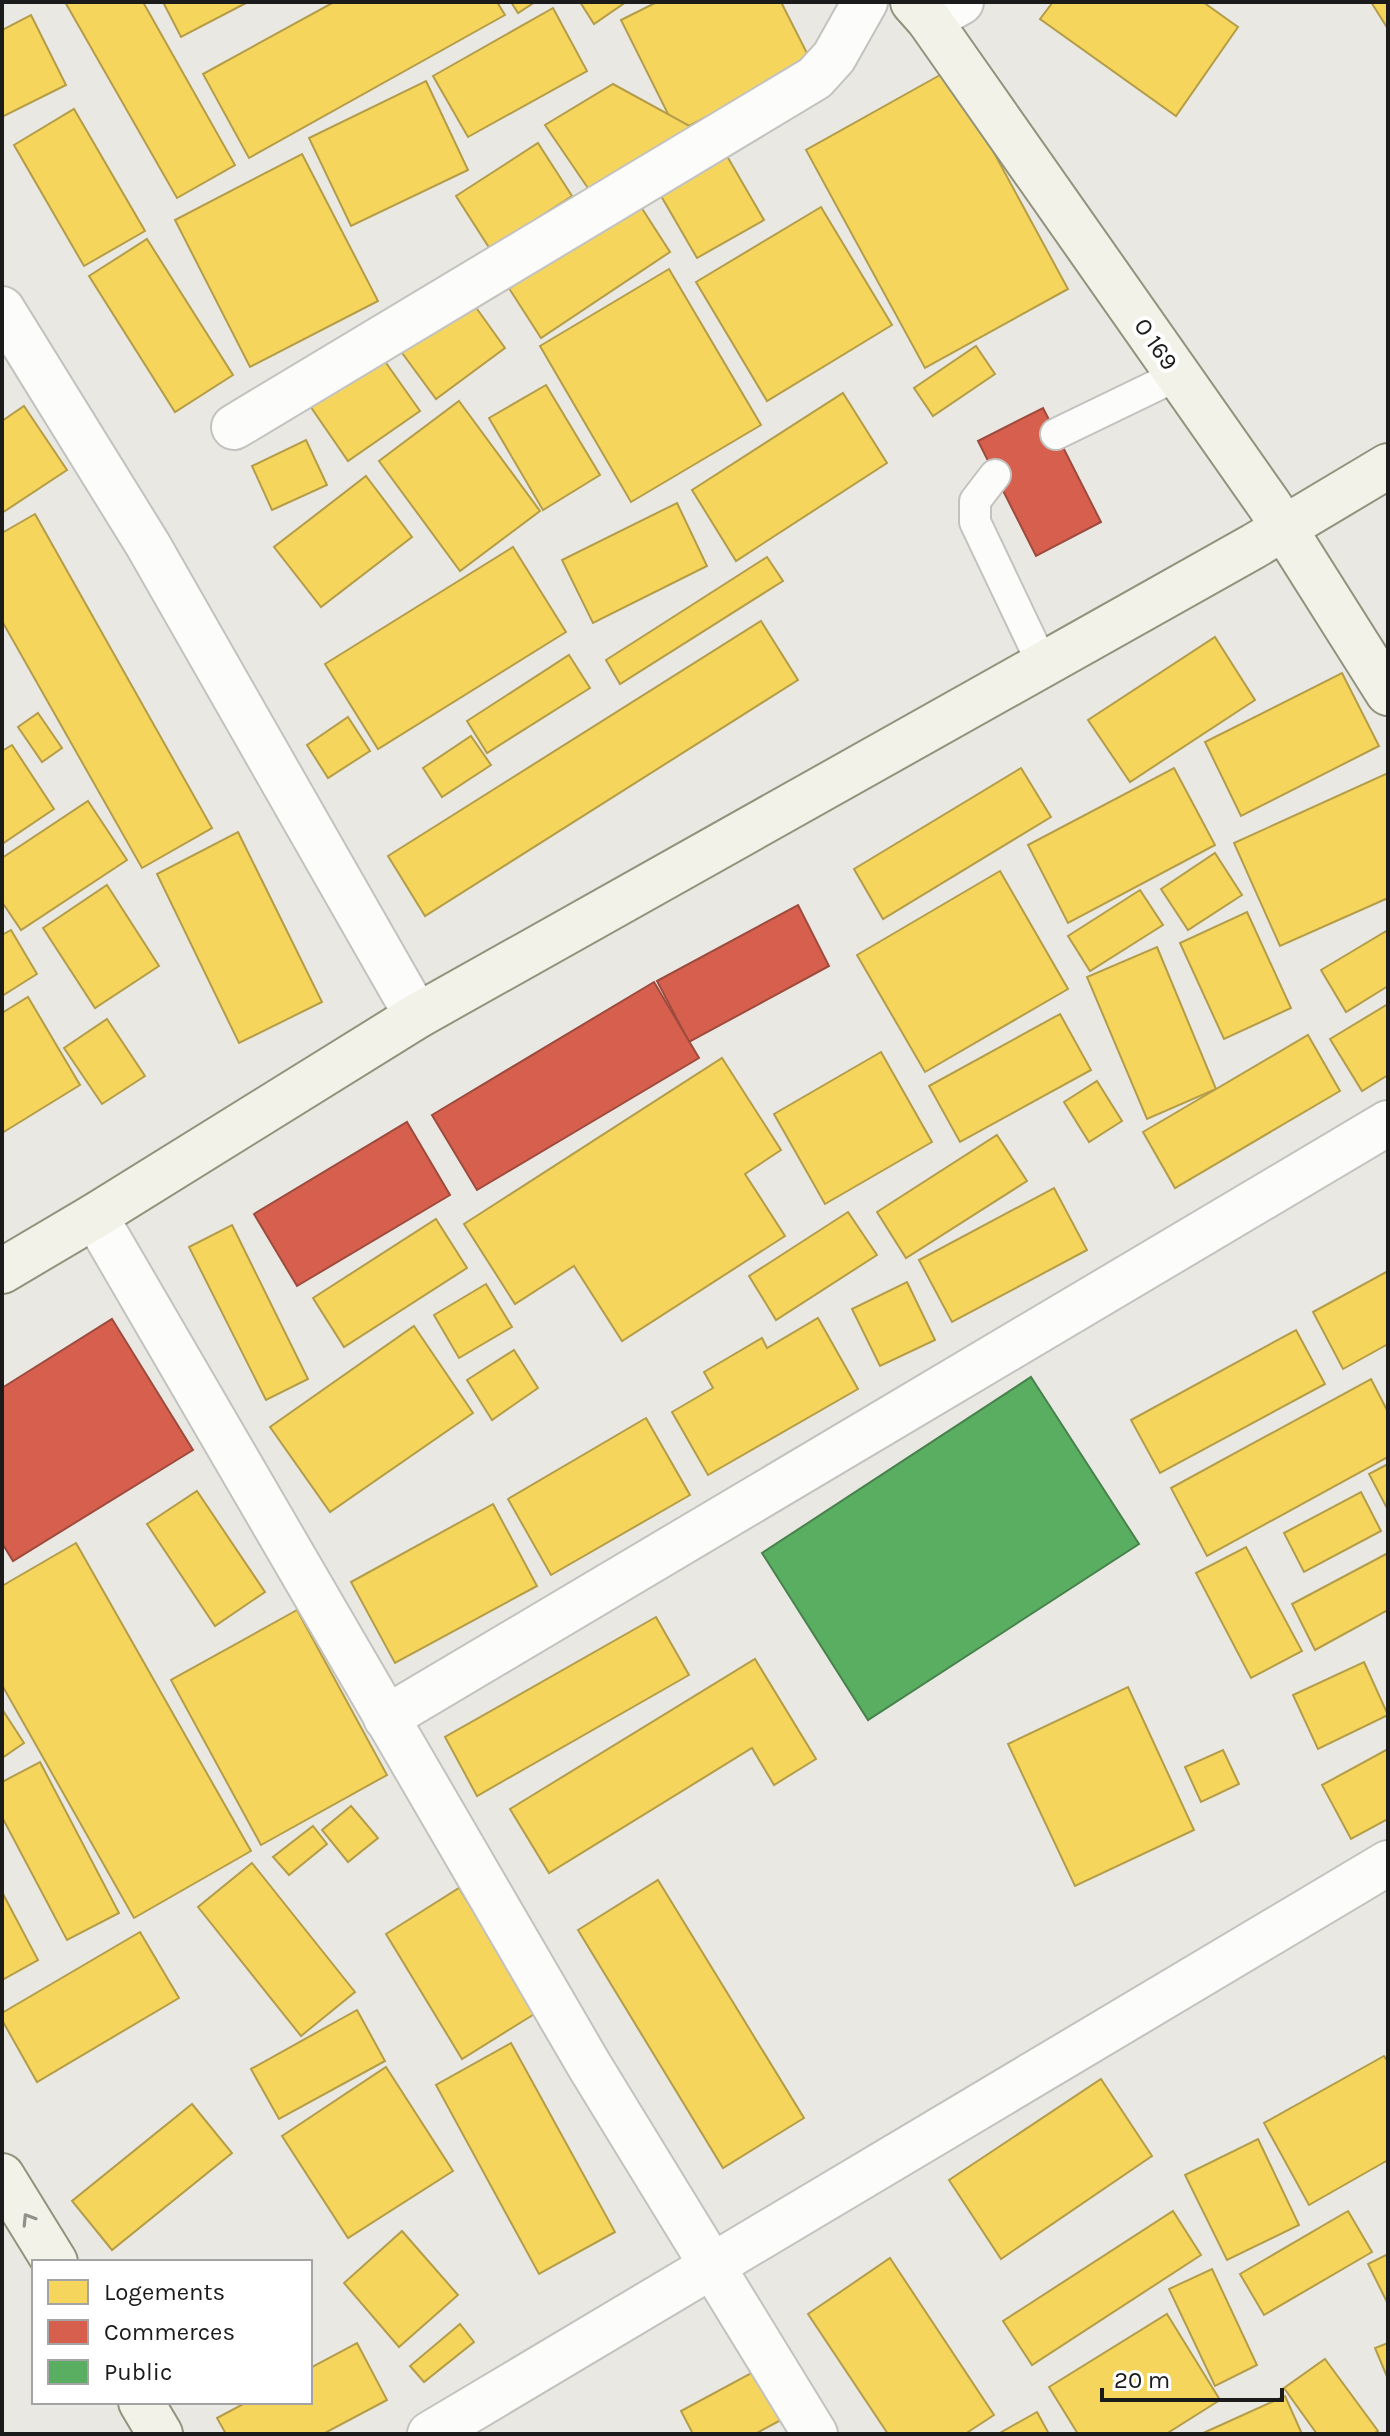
<svg xmlns="http://www.w3.org/2000/svg" width="1390" height="2436" font-family="Karla,sans-serif">
	<style>
		.homes { fill: #f6d55c; stroke: #b49d48; stroke-width: 2 }
		.shops { fill: #d6604d; stroke: #9e4b3e; stroke-width: 2 }
		.public { fill: #5aae61; stroke: #47824c; stroke-width: 2 }
		.lines { fill: none; stroke-linecap: round; stroke-linejoin: round }
		.lane-casing { stroke: #c2c2bf; stroke-width: 34 }
		.street-casing { stroke: #c2c2bf; stroke-width: 48 }
		.secondary-casing { stroke: #91937c; stroke-width: 48 }
		.lane { stroke: #fcfcfb; stroke-width: 30 }
		.street { stroke: #fcfcfb; stroke-width: 44 }
		.secondary { stroke: #f2f2e8; stroke-width: 44 }
		.oneway { stroke: #91918c }
		.labels { text-anchor: middle; stroke-width: 8; stroke-linejoin: round; paint-order: stroke }
		.street-label { font-size: 24px; fill: #1b1b1b; stroke: #fff }
	</style>
	<rect width="100%" height="100%" fill="#eae8e3"/>
	<g class="homes">
		<polygon points="65,2 143,2 235,165 177,198"/>
		<polygon points="163,2 248,2 181,37"/>
		<polygon points="334,2 497,2 505,15 249,158 203,74"/>
		<polygon points="511,2 535,2 518,13"/>
		<polygon points="580,2 626,2 594,24"/>
		<polygon points="657,2 781,2 812,63 677,132 621,20"/>
		<polygon points="1053,2 1203,2 1238,27 1176,116 1040,19"/>
		<polygon points="1371,2 1388,2 1388,29"/>
		<polygon points="553,8 587,71 468,137 433,76"/>
		<polygon points="31,15 66,85 2,117 2,30"/>
		<polygon points="949,70 1068,289 925,368 806,150"/>
		<polygon points="426,81 468,170 351,226 309,138"/>
		<polygon points="613,84 697,130 592,194 545,125"/>
		<polygon points="74,109 145,231 84,266 14,145"/>
		<polygon points="538,143 572,196 490,249 456,196"/>
		<polygon points="720,144 764,220 697,258 653,182"/>
		<polygon points="302,154 378,301 250,367 175,220"/>
		<polygon points="632,193 670,252 541,338 503,279"/>
		<polygon points="821,207 892,325 767,401 696,282"/>
		<polygon points="147,239 233,375 175,412 89,276"/>
		<polygon points="669,269 761,425 631,502 540,346"/>
		<polygon points="467,295 505,348 436,399 397,346"/>
		<polygon points="976,346 995,374 933,416 914,388"/>
		<polygon points="379,353 420,411 348,461 308,403"/>
		<polygon points="546,385 600,475 543,510 489,418"/>
		<polygon points="843,393 887,463 736,561 692,490"/>
		<polygon points="459,401 540,511 460,571 379,461"/>
		<polygon points="24,406 67,470 2,513 2,421"/>
		<polygon points="306,440 327,485 272,510 252,466"/>
		<polygon points="366,476 412,537 321,607 274,547"/>
		<polygon points="677,503 707,566 593,623 562,560"/>
		<polygon points="35,514 212,828 142,868 2,621 2,533"/>
		<polygon points="513,547 566,632 378,749 325,664"/>
		<polygon points="767,557 783,581 620,684 606,660"/>
		<polygon points="761,621 798,680 425,916 388,856"/>
		<polygon points="1215,637 1255,700 1130,782 1088,720"/>
		<polygon points="569,655 590,688 487,753 467,721"/>
		<polygon points="1342,673 1379,746 1241,816 1205,742"/>
		<polygon points="38,713 62,748 42,762 18,727"/>
		<polygon points="348,717 370,751 328,778 307,745"/>
		<polygon points="471,736 491,765 442,797 423,768"/>
		<polygon points="12,745 54,809 2,844 2,751"/>
		<polygon points="1021,768 1051,817 883,919 854,869"/>
		<polygon points="1174,768 1215,845 1068,923 1028,845"/>
		<polygon points="1388,773 1388,898 1280,946 1234,843"/>
		<polygon points="88,801 127,860 21,930 2,902 2,858"/>
		<polygon points="238,832 322,1002 239,1043 157,874"/>
		<polygon points="1215,853 1242,895 1188,930 1161,889"/>
		<polygon points="1000,871 1068,989 925,1072 857,955"/>
		<polygon points="107,885 159,966 95,1008 43,928"/>
		<polygon points="1140,890 1163,925 1090,971 1068,936"/>
		<polygon points="1247,912 1291,1008 1224,1039 1180,943"/>
		<polygon points="11,930 37,974 2,996 2,935"/>
		<polygon points="1388,930 1388,986 1346,1012 1321,970"/>
		<polygon points="1157,947 1216,1089 1147,1119 1087,977"/>
		<polygon points="28,997 80,1085 2,1133 2,1013"/>
		<polygon points="1388,1004 1388,1075 1362,1091 1330,1039"/>
		<polygon points="1060,1014 1091,1070 960,1142 929,1086"/>
		<polygon points="107,1019 145,1076 102,1104 64,1048"/>
		<polygon points="1308,1035 1340,1091 1175,1188 1143,1132"/>
		<polygon points="881,1052 932,1142 825,1204 774,1114"/>
		<polygon points="722,1058 781,1150 745,1174 785,1236 622,1341 574,1266 515,1304 464,1224"/>
		<polygon points="1097,1081 1122,1121 1089,1142 1064,1102"/>
		<polygon points="997,1135 1027,1181 906,1258 877,1212"/>
		<polygon points="1054,1188 1087,1250 952,1322 919,1260"/>
		<polygon points="848,1212 877,1255 776,1320 749,1276"/>
		<polygon points="436,1219 467,1268 344,1347 313,1298"/>
		<polygon points="232,1225 308,1379 266,1400 189,1247"/>
		<polygon points="1388,1271 1388,1344 1343,1369 1313,1312"/>
		<polygon points="907,1282 935,1340 880,1366 852,1309"/>
		<polygon points="486,1284 512,1327 459,1358 434,1315"/>
		<polygon points="818,1318 858,1389 708,1475 672,1412 713,1388 704,1372 762,1338 767,1348"/>
		<polygon points="414,1326 473,1413 330,1512 270,1427"/>
		<polygon points="1296,1330 1325,1384 1160,1473 1131,1420"/>
		<polygon points="514,1350 538,1388 492,1420 467,1380"/>
		<polygon points="1371,1379 1388,1412 1388,1457 1207,1556 1171,1488"/>
		<polygon points="646,1418 690,1495 551,1575 508,1499"/>
		<polygon points="1388,1464 1388,1510 1369,1474"/>
		<polygon points="197,1491 265,1592 215,1626 147,1524"/>
		<polygon points="1361,1492 1381,1531 1304,1572 1284,1533"/>
		<polygon points="493,1504 537,1586 395,1663 351,1582"/>
		<polygon points="76,1543 251,1851 134,1918 2,1685 2,1586"/>
		<polygon points="1246,1547 1302,1651 1251,1678 1196,1573"/>
		<polygon points="1388,1553 1388,1610 1315,1650 1292,1604"/>
		<polygon points="297,1610 387,1775 261,1845 171,1680"/>
		<polygon points="656,1617 689,1675 477,1796 445,1737"/>
		<polygon points="755,1659 816,1759 774,1785 752,1748 549,1873 510,1809"/>
		<polygon points="1364,1662 1388,1715 1318,1749 1293,1695"/>
		<polygon points="1128,1687 1194,1830 1075,1886 1008,1744"/>
		<polygon points="2,1709 24,1743 2,1758"/>
		<polygon points="1388,1749 1388,1819 1351,1839 1322,1785"/>
		<polygon points="1223,1750 1239,1784 1201,1802 1185,1767"/>
		<polygon points="40,1762 119,1913 67,1940 2,1817 2,1782"/>
		<polygon points="351,1806 378,1838 348,1862 322,1830"/>
		<polygon points="313,1826 327,1844 289,1875 273,1857"/>
		<polygon points="252,1863 355,1992 301,2036 198,1907"/>
		<polygon points="658,1880 804,2118 723,2168 578,1930"/>
		<polygon points="459,1888 536,2013 462,2059 386,1934"/>
		<polygon points="2,1892 38,1960 2,1980"/>
		<polygon points="140,1932 179,1998 37,2082 2,2020 2,2013"/>
		<polygon points="357,2010 385,2061 279,2119 251,2069"/>
		<polygon points="511,2043 615,2232 539,2274 436,2085"/>
		<polygon points="1384,2056 1388,2062 1388,2160 1309,2205 1264,2123"/>
		<polygon points="386,2067 453,2171 348,2238 282,2136"/>
		<polygon points="1101,2079 1152,2156 1001,2259 949,2180"/>
		<polygon points="192,2104 232,2153 112,2250 72,2201"/>
		<polygon points="1258,2139 1299,2225 1227,2260 1185,2175"/>
		<polygon points="1173,2211 1201,2255 1032,2365 1003,2321"/>
		<polygon points="1348,2211 1372,2252 1264,2315 1240,2274"/>
		<polygon points="402,2231 458,2295 399,2347 344,2283"/>
		<polygon points="1388,2254 1388,2304 1368,2264"/>
		<polygon points="890,2258 994,2415 965,2434 888,2434 808,2314"/>
		<polygon points="1212,2269 1257,2365 1215,2386 1169,2289"/>
		<polygon points="1167,2314 1220,2400 1166,2434 1078,2434 1049,2387"/>
		<polygon points="460,2324 474,2342 424,2382 410,2366"/>
		<polygon points="357,2343 387,2400 323,2434 226,2434 217,2418 247,2402 310,2402 310,2368"/>
		<polygon points="1388,2343 1388,2379 1375,2348"/>
		<polygon points="1325,2359 1378,2431 1373,2434 1317,2434 1284,2388"/>
		<polygon points="755,2371 781,2420 755,2434 693,2434 681,2411"/>
		<polygon points="1285,2396 1302,2434 1201,2434"/>
		<polygon points="1037,2412 1049,2434 998,2434"/>
	</g>
	<g class="shops">
		<polygon points="1043,408 1101,522 1036,556 978,441"/>
		<polygon points="798,905 829,966 689,1042 657,981"/>
		<polygon points="654,982 699,1058 477,1190 432,1115"/>
		<polygon points="407,1122 450,1195 297,1286 254,1214"/>
		<polygon points="112,1319 193,1450 13,1561 2,1543 2,1388"/>
	</g>
	<polygon class="public" points="1031,1377 1139,1544 868,1720 762,1553"/>
	<g class="lines">
		<defs>
			<g id="lane">
				<polyline points="1056,434 1178,375"/>
				<polyline points="995,475 975,501 975,522 1043,665"/>
			</g>
			<g id="street">
				<polyline points="929,20 961,2"/>
				<polyline points="2,309 148,545 417,1016"/>
				<polyline points="234,427 815,78 834,57 865,2"/>
				<polyline points="95,1216 589,2065 815,2434"/>
				<polyline points="386,1718 1388,1123"/>
				<polyline points="430,2434 1388,1863"/>
			</g>
			<g id="secondary">
				<polyline points="913,2 929,20 1270,506 1388,693"/>
				<polyline points="2,1271 95,1216 417,1016 1254,546 1388,466"/>
				<polyline points="2,2176 55,2262"/>
				<polyline points="141,2402 160,2434"/>
			</g>
		</defs>
		<use href="#lane" class="lane-casing"/>
		<use href="#street" class="street-casing"/>
		<use href="#secondary" class="secondary-casing"/>
		<use href="#lane" class="lane"/>
		<use href="#street" class="street"/>
		<use href="#secondary" class="secondary"/>
	</g>
	<defs><path id="oneway-chevron" d="M-2-3.5L2.5 0L-2 3.5" fill="none" stroke-width="1.6" stroke-linecap="round" stroke-linejoin="round" transform="scale(2)"/></defs>
	<use class="oneway" href="#oneway-chevron" transform="translate(28 2219) rotate(-122)"/>
	<g class="labels">
		<g class="street-label">
			<text transform="translate(1156 344) rotate(55)" y="8">O 169</text>
		</g>
	</g>
	<rect width="1390" height="2436" fill="none" stroke="#1b1b1b" stroke-width="8"/>
	<rect x="32" y="2260" width="280" height="144" fill="#ffffff" stroke="#a4a4a4" stroke-width="2"/>
	<rect x="48" y="2280" width="40" height="24" fill="#f6d55c" stroke="#a4a4a4" stroke-width="2"/>
	<text x="104" y="2300" font-size="24" fill="#1b1b1b">Logements</text>
	<rect x="48" y="2320" width="40" height="24" fill="#d6604d" stroke="#a4a4a4" stroke-width="2"/>
	<text x="104" y="2340" font-size="24" fill="#1b1b1b">Commerces</text>
	<rect x="48" y="2360" width="40" height="24" fill="#5aae61" stroke="#a4a4a4" stroke-width="2"/>
	<text x="104" y="2380" font-size="24" fill="#1b1b1b">Public</text>
	<path d="M1102 2388v12h180v-12" fill="none" stroke="#1b1b1b" stroke-width="4"/>
	<text x="1114" y="2388" font-size="24" fill="#1b1b1b" stroke="#ffffff" stroke-width="6" paint-order="stroke">20 m</text>
</svg>
